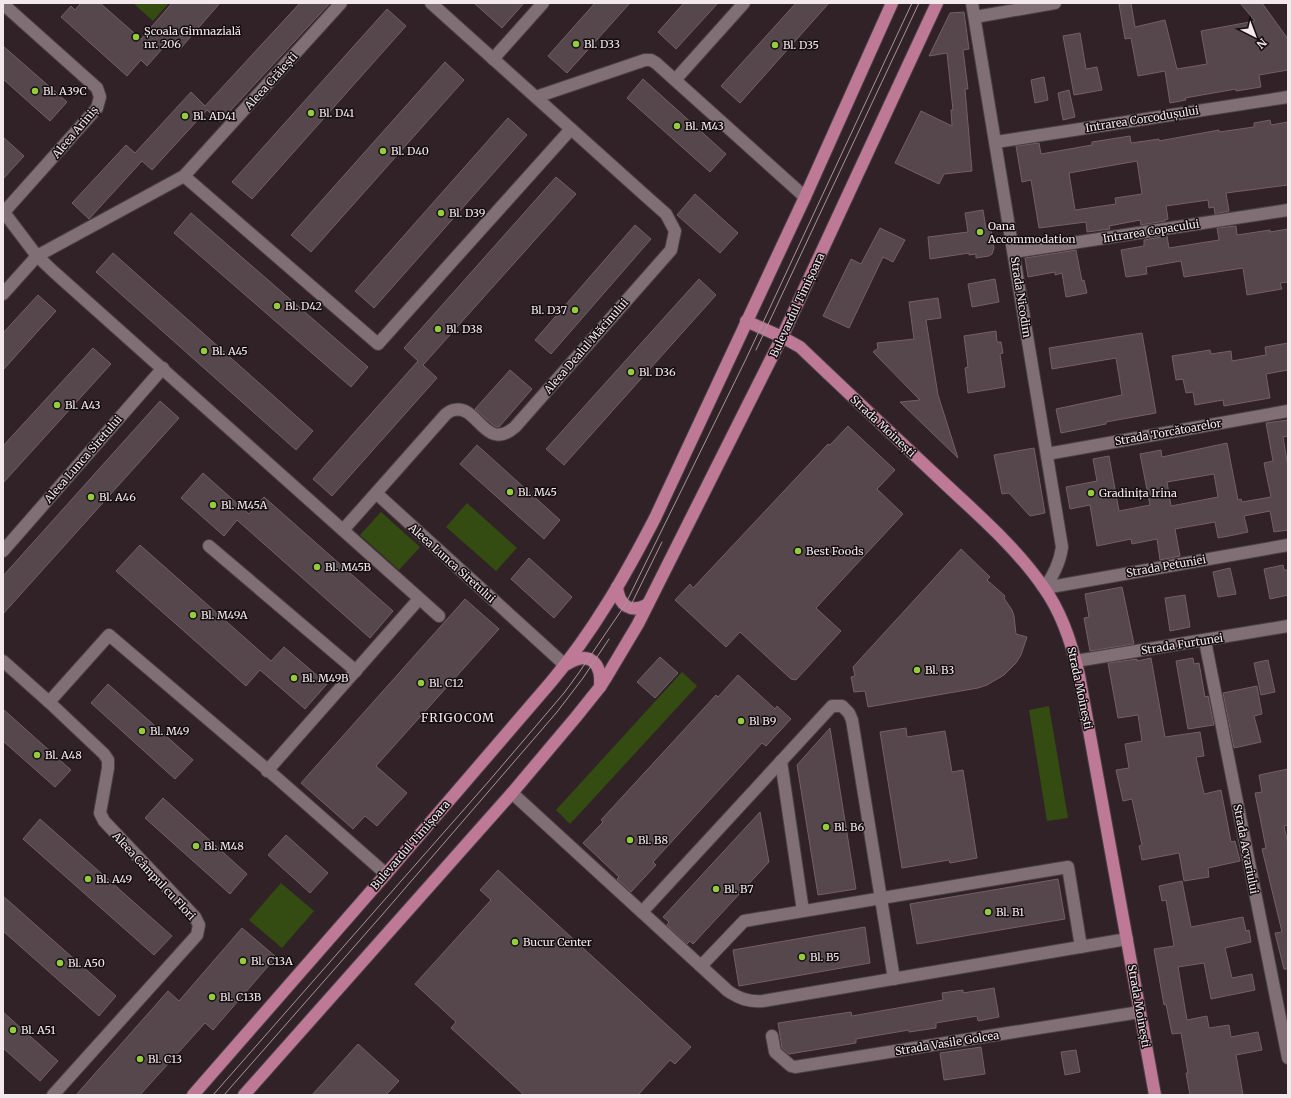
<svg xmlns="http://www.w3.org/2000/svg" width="1291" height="1098" font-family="Merriweather,serif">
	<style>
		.green { fill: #344c11 }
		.building { fill: #56474c; stroke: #726167; fill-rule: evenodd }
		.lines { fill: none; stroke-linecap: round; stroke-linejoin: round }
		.minor-casing { stroke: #4c4045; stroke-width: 14 }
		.major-casing { stroke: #4c4045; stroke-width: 14 }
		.minor { stroke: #806f75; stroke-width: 12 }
		.major { stroke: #be7996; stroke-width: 12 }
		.tram { stroke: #a4989d; stroke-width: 1 }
		.poi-dot { fill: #93cd3e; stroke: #140d10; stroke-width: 1.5 }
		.labels { text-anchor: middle; stroke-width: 3; stroke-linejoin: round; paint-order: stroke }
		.poi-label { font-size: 11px; fill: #f3e9ed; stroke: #140d10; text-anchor: start }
		.street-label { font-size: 11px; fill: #f3e9ed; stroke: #140d10 }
		.neighbourhood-label { font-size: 12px; letter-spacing: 1px; fill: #f3e9ed; stroke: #140d10 }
	</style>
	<rect width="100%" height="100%" fill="#302227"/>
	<g class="green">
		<polygon points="133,3 169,3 153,21"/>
		<polygon points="467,503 517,548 496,571 446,527"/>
		<polygon points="381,512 420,547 399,570 360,535"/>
		<polygon points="682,672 697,686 570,824 556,810"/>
		<polygon points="1049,706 1068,818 1047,821 1029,710"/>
		<polygon points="281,883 314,911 282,948 249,920"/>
	</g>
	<g class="building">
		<polygon points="81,3 100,3 141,39 172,3 220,3 180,49 170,40 147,66 141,60 127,76 61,17 71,6 75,10"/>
		<polygon points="300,3 330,3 220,122 207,110 152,170 142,161 89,219 72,203 126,145 135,153 191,92 205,106"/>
		<polygon points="474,3 524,3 502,28"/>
		<polygon points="595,3 630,3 567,73 548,56"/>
		<polygon points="684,3 718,3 676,49 658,32"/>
		<polygon points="796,3 829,3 740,103 721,86"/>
		<polygon points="1131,3 1135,27 1165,20 1177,69 1207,64 1201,31 1255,21 1240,3 1262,3 1288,39 1288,70 1259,75 1261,87 1236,91 1236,89 1185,98 1186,100 1170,103 1165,71 1138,76 1131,38 1125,39 1119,4"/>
		<polygon points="387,9 406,26 252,199 232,182"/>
		<polygon points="964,12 969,49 963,50 968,89 965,89 972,171 944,174 939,184 895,163 921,111 952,126 951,110 953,110 947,53 929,56 950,13"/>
		<polygon points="1080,33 1086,69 1097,67 1102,90 1074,95 1063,36"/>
		<polygon points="3,46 67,102 50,121 3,79"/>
		<polygon points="445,62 464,80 311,252 291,235"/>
		<polygon points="1044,77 1048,100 1035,103 1031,80"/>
		<polygon points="643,79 726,154 710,172 627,98"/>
		<polygon points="1069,90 1075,117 1063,120 1058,93"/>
		<polygon points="508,118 527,135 374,308 355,291"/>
		<path d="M1270,120l1,5 17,-3v63l-62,8 3,18 -14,3 -1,-7 -5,1 -1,-8 -42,6 2,13 -3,1v1l-24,4 -1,-5 -31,6 1,3 -23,3 -1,-10 -47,6 -8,-48 -9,2 -6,-36 23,-3 2,11 51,-9v-3l38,-6 1,7 28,-4v2l60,-11v2l35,-5v-4zM1137,161l5,33 -27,4 1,6 -41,6 -6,-37z"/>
		<polygon points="3,137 24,156 3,179"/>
		<polygon points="556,177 576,194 423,365 437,378 332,496 313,479 418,361 404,348"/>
		<polygon points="695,194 738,233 720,253 677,215"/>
		<polygon points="983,210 986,229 991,228 994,248 992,254 989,256 976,258 976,254 969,255 969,253 930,259 928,237 968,232 965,213"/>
		<polygon points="191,213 368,367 351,387 174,233"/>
		<polygon points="635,225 651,239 551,354 535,340"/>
		<polygon points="1236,226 1237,235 1270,230 1270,232 1288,229 1288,282 1280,283 1282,289 1247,295 1243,268 1184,277 1181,261 1146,267 1147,274 1126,277 1121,250 1144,246 1144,240 1167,236 1169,248 1219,240 1217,228"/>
		<polygon points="880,228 905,240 893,262 883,257 849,328 823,316 851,259 861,264"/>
		<polygon points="1076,250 1082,281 1084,280 1087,293 1066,297 1062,273 1055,275 1055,272 1028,277 1025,258"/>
		<polygon points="113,253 313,431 296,450 96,272"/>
		<polygon points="699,279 716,295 564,465 546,449"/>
		<polygon points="995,279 999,302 972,307 968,284"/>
		<polygon points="38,295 56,311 3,370 3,333"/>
		<polygon points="938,298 941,318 926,320 938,395 958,458 900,402 920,400 873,352 878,348 877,343 914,339 909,302"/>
		<polygon points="996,331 997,342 1001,342 1003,353 1000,354 1005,387 968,393 965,368 968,367 964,336"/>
		<polygon points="1142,333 1156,413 1106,422 1106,424 1061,433 1056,409 1122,395 1116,358 1052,369 1049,348"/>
		<polygon points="1288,343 1288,370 1266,374 1270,398 1224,406 1223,400 1195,405 1193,392 1186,393 1183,379 1176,380 1172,356 1210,350 1211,354 1231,351 1232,361 1266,355 1265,347"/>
		<polygon points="93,348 111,364 3,483 3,446"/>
		<polygon points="510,370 532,389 499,427 497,427 493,425 475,409"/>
		<polygon points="160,401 179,418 3,614 3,576"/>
		<path d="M1288,420v16l-5,1 5,30v63l-14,2 -4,-21 -26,5 4,16 -14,3 -16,3 -3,-16 -40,7 5,27 -20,4 -3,-21 -25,5 -1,-5 -34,7 -7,-41 -20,4 -4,-22 31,-6 -4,-22 16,-3 10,55 31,-6 -10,-51 21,-4 1,7 65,-14 11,57 3,-1 1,3 29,-5 -7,-34 9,-2 -7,-38zM1214,474l4,23 -47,9 -4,-24z"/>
		<polygon points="848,426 895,470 877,489 903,514 816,608 841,631 796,680 791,679 740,632 726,647 675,600 690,584 693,588 828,444 830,445"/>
		<polygon points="477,445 560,520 544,539 460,464"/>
		<polygon points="1034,448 1045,513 1030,516 1009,493 1002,494 994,455"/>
		<polygon points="203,473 249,514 264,497 393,611 370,638 237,520 224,536 181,498"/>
		<polygon points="140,545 271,661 284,647 327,684 305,709 260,670 246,686 116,571"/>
		<polygon points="961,549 990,577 987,580 1005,596 1004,598 1012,610 1014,616 1016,634 1027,637 1021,655 1016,663 1004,675 987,685 978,688 868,707 865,691 854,692 851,677 855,676 853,667"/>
		<polygon points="529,558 572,597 554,618 511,579"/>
		<polygon points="1283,565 1284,570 1288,570 1288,595 1270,599 1264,569"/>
		<polygon points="1230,568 1236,594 1218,597 1213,572"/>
		<polygon points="1122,587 1134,644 1090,651 1084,618 1089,617 1085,594"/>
		<polygon points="1185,595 1190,627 1170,631 1165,598"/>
		<polygon points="465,599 499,629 376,766 407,793 377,826 365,816 353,829 301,783"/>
		<polygon points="660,657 678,673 655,698 637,682"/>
		<polygon points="1151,658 1165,737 1200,732 1204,756 1196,757 1204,794 1221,790 1231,842 1235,841 1240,861 1208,868 1209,877 1184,881 1179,853 1142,860 1139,846 1142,845 1132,799 1123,801 1116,770 1129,768 1125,744 1142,741 1138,715 1118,718 1108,663 1137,659 1137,661"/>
		<polygon points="1193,658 1194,664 1199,663 1205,697 1208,696 1214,725 1188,729 1176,661"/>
		<polygon points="1268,660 1275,692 1261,695 1254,663"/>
		<polygon points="738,675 775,709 777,706 791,719 766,746 762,743 653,862 656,865 631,892 617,879 619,877 583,843 603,822 601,820 635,783 716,695 718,697"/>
		<polygon points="108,684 193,760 175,779 91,703"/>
		<polygon points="1257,686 1262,714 1254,716 1261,742 1234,748 1223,693"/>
		<polygon points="3,709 71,770 55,787 3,741"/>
		<polygon points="830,728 856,889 818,895 797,765"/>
		<polygon points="906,728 907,737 945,731 952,772 963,770 977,858 950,863 949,860 902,868 880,732"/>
		<polygon points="1288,769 1288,825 1284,826 1288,844 1288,969 1284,969 1275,933 1282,932 1262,849 1266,848 1255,793 1262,792 1259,775"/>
		<polygon points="163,798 247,874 230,894 145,818"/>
		<polygon points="760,812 769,862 693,944 690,941 687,944 667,925 669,922 663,917"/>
		<polygon points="40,819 172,936 154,955 23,839"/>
		<polygon points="286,835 328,873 310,893 268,855"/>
		<polygon points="498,870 691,1047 675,1064 670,1060 638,1095 524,1095 451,1028 456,1022 415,984 491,900 480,890"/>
		<polygon points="1058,879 1065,919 917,944 910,904"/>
		<polygon points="1182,881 1191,927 1243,917 1246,931 1249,930 1251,942 1225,948 1232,978 1252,974 1255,990 1211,999 1204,963 1178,967 1187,1020 1207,1016 1209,1028 1229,1025 1231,1037 1258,1032 1262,1050 1236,1055 1243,1095 1190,1095 1186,1073 1188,1073 1181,1033 1172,1034 1166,1004 1164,1005 1154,949 1174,946 1166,900 1162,901 1159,886"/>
		<polygon points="3,896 116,996 99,1016 3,931"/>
		<polygon points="865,927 870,963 739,986 733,950"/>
		<polygon points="242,928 276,957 213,1030 205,1023 140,1095 76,1095 168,991 179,1001"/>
		<polygon points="994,988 999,1017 978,1021 977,1016 936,1023 936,1028 909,1032 909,1030 856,1039 856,1043 789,1054 782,1048 778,1023 851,1012 852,1016 943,1000 942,993 963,990 963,993"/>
		<polygon points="3,1012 58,1061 40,1081 3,1048"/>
		<polygon points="358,1044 399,1081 386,1095 312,1095"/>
		<polygon points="981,1047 985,1074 944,1080 940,1053"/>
		<polygon points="1076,1050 1080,1072 1065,1075 1061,1052"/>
	</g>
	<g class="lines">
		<defs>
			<g id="minor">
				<path d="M972,3l90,544c-2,16 -9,28 -17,41"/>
				<polyline points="3,4 97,88 100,97 97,108 4,212"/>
				<polyline points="975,17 1055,3"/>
				<polyline points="493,59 543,3"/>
				<polyline points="675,80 744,3"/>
				<polyline points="536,97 645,60 651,60 656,63 805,197"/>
				<polyline points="996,142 1288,97"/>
				<polyline points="184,176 378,344 571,129"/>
				<polyline points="3,211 37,256 54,272 439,616"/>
				<polyline points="1014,252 1288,210"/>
				<polyline points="3,294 37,256 184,176 341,3"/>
				<polyline points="1047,454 1288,411"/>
				<path d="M376,493l70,-79c2,-1 5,-4 8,-4 24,-6 31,43 61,17l156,-177 4,-19 -9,-17 -17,-15 -218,-196"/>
				<polyline points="343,530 376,493 565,665"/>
				<polyline points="209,546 356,671"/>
				<polyline points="3,551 163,368"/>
				<polyline points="1045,588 1288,545"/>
				<polyline points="1205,641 1288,1058"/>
				<polyline points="3,661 49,702 104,754 108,760 108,768 100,813 104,821 195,917 199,925 197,935 53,1095"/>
				<polyline points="1076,661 1288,626"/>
				<polyline points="49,702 109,635 277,778 386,874"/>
				<polyline points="781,761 803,911"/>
				<polyline points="267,771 419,599"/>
				<path d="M512,793l216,198c12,8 21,11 35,10l364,-62"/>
				<polyline points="642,912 832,706 842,706 849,713 852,720 894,979"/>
				<polyline points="701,966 744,921 1068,867 1081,947"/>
				<polyline points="772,1036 775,1052 791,1066 795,1067 1140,1012"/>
			</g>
			<g id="major">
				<path d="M746,321l36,16 18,10c47,45 94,89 141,133 36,34 75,67 103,108 18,25 28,56 35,87l76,420"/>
				<path d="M617,587c2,19 14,27 31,17"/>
				<path d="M567,664c23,-14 35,-1 33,23"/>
				<path d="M193,1095l193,-221 165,-192c42,-50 74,-106 104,-164l150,-321 87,-194"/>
				<polyline points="244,1095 512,793 576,717 600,687 607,676 638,624 782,337 937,3"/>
			</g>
		</defs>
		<use href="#minor" class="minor-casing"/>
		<use href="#major" class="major-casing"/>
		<use href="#minor" class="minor"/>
		<use href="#major" class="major"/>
		<g class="tram">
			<polyline points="756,350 919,3"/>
			<polyline points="629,609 662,542"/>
			<polyline points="213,1095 489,781 564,693 578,674 625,605 746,359 912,3"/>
			<polyline points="224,1095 382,915 557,712 583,678 609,639"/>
		</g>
	</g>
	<g class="poi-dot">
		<circle cx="136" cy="37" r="4"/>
		<circle cx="576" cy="44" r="4"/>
		<circle cx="775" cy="45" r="4"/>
		<circle cx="35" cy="91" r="4"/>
		<circle cx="311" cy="113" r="4"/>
		<circle cx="185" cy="116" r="4"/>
		<circle cx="677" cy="126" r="4"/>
		<circle cx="383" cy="151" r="4"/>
		<circle cx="441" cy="213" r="4"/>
		<circle cx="980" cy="232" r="4"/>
		<circle cx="277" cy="306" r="4"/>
		<circle cx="575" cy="310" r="4"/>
		<circle cx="438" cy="329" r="4"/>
		<circle cx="204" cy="351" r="4"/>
		<circle cx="631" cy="372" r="4"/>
		<circle cx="57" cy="405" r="4"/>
		<circle cx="510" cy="492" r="4"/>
		<circle cx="1091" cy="493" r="4"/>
		<circle cx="91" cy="497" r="4"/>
		<circle cx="213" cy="505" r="4"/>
		<circle cx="798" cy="551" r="4"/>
		<circle cx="317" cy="567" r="4"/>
		<circle cx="193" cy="615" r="4"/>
		<circle cx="917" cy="670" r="4"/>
		<circle cx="294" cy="678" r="4"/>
		<circle cx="421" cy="683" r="4"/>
		<circle cx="741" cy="721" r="4"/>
		<circle cx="142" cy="731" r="4"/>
		<circle cx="37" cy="755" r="4"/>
		<circle cx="826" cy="827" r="4"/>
		<circle cx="630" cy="840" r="4"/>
		<circle cx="196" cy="846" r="4"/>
		<circle cx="88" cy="879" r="4"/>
		<circle cx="716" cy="889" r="4"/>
		<circle cx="988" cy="912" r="4"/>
		<circle cx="515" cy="942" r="4"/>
		<circle cx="802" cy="957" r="4"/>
		<circle cx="243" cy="961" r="4"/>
		<circle cx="60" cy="963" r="4"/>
		<circle cx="212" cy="997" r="4"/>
		<circle cx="13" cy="1030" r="4"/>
		<circle cx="140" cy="1059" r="4"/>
	</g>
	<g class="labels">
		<g class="poi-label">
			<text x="144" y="35">Școala Gimnazială<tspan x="144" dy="13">nr. 206</tspan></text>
			<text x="584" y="48">Bl. D33</text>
			<text x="783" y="49">Bl. D35</text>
			<text x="43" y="95">Bl. A39C</text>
			<text x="319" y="117">Bl. D41</text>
			<text x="193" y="120">Bl. AD41</text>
			<text x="685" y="130">Bl. M43</text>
			<text x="391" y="155">Bl. D40</text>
			<text x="449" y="217">Bl. D39</text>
			<text x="988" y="230">Oana<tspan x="988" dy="13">Accommodation</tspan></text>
			<text x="285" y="310">Bl. D42</text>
			<text x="567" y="314" text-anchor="end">Bl. D37</text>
			<text x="446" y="333">Bl. D38</text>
			<text x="212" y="355">Bl. A45</text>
			<text x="639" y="376">Bl. D36</text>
			<text x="65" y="409">Bl. A43</text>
			<text x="518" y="496">Bl. M45</text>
			<text x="1099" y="497">Gradinița Irina</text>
			<text x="99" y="501">Bl. A46</text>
			<text x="221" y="509">Bl. M45A</text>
			<text x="806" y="555">Best Foods</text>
			<text x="325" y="571">Bl. M45B</text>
			<text x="201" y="619">Bl. M49A</text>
			<text x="925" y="674">Bl. B3</text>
			<text x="302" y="682">Bl. M49B</text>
			<text x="429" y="687">Bl. C12</text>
			<text x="749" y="725">Bl B9</text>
			<text x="150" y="735">Bl. M49</text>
			<text x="45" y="759">Bl. A48</text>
			<text x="834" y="831">Bl. B6</text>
			<text x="638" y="844">Bl. B8</text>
			<text x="204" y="850">Bl. M48</text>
			<text x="96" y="883">Bl. A49</text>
			<text x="724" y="893">Bl. B7</text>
			<text x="996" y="916">Bl. B1</text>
			<text x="523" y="946">Bucur Center</text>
			<text x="810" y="961">Bl. B5</text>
			<text x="251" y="965">Bl. C13A</text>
			<text x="68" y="967">Bl. A50</text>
			<text x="220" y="1001">Bl. C13B</text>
			<text x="21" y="1034">Bl. A51</text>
			<text x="148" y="1063">Bl. C13</text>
		</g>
		<g class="street-label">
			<text transform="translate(271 81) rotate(-48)" y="4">Aleea Crăiești</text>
			<text transform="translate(1142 119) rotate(-9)" y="4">Intrarea Corcodușului</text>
			<text transform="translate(75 132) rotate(-50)" y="4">Aleea Ariniș</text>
			<text transform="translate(1151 231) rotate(-9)" y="4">Intrarea Copacului</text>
			<text transform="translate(1021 297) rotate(81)" y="4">Strada Nicodim</text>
			<text transform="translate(797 305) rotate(-65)" y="4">Bulevardul Timișoara</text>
			<text transform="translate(586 346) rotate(-49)" y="4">Aleea Dealul Măcinului</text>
			<text transform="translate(883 426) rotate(43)" y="4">Strada Moinești</text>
			<text transform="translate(1168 432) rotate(-10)" y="4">Strada Torcătoarelor</text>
			<text transform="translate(83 459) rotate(-49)" y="4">Aleea Lunca Siretului</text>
			<text transform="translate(452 563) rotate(42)" y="4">Aleea Lunca Siretului</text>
			<text transform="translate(1166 566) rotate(-10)" y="4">Strada Petuniei</text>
			<text transform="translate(1182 644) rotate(-9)" y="4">Strada Furtunei</text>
			<text transform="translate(1080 688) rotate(78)" y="4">Strada Moinești</text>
			<text transform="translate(410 845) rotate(-49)" y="4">Bulevardul Timișoara</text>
			<text transform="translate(1246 849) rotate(79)" y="4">Strada Acvariului</text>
			<text transform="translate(154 876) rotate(47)" y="4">Aleea Câmpul cu Flori</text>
			<text transform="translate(1139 1006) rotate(80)" y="4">Strada Moinești</text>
			<text transform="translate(947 1043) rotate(-9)" y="4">Strada Vasile Golcea</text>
		</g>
		<g class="neighbourhood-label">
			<text x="458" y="722">FRIGOCOM</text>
		</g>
	</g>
	<rect width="1291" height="1098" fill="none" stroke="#f3e9ed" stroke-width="8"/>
	<g transform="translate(1255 36) rotate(138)" stroke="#140d10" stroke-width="3" paint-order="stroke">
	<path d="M0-3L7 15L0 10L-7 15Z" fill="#f3e9ed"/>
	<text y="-6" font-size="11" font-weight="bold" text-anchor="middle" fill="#f3e9ed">N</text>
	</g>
</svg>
